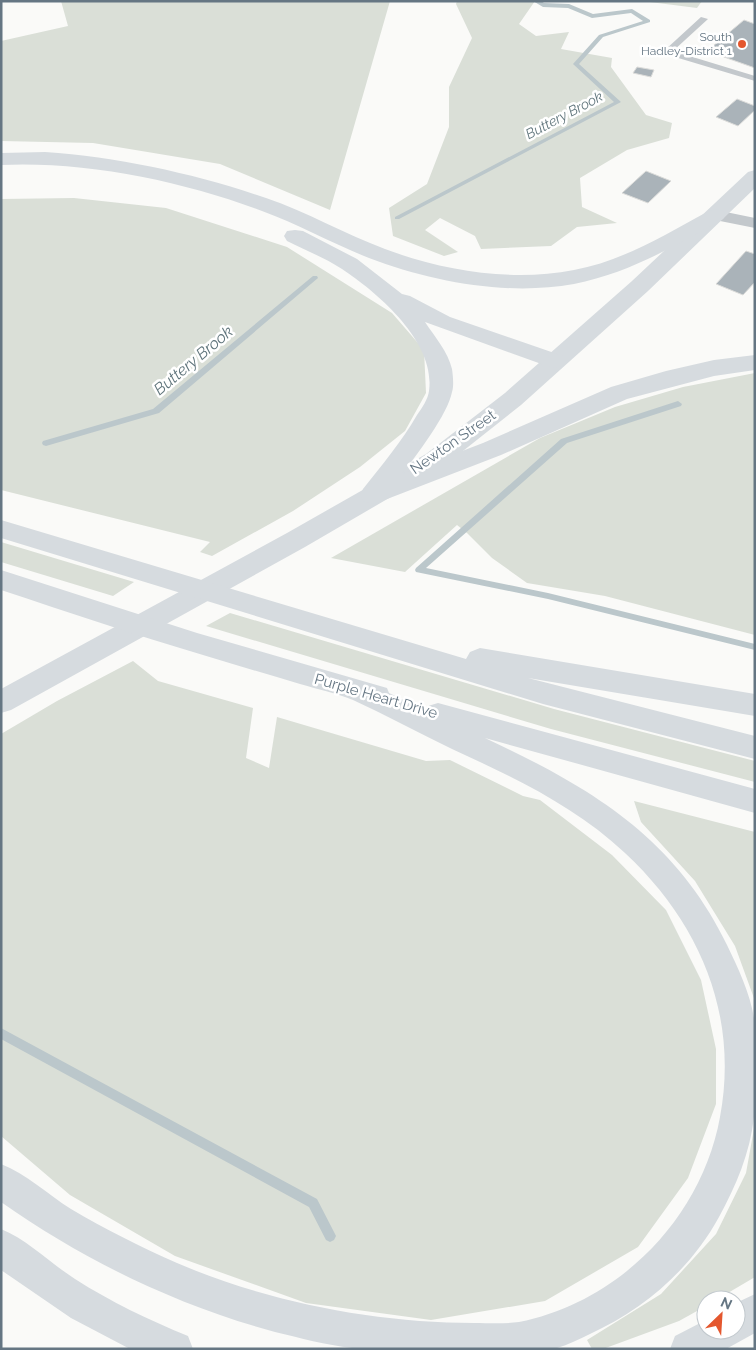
<svg xmlns="http://www.w3.org/2000/svg" width="756" height="1350" font-family="Raleway,sans-serif">
	<style>
		.green { fill: #dadfd7 }
		.lines { fill: none; stroke-linecap: round; stroke-linejoin: round }
		.stream { fill: #bbc7cb; fill-rule: evenodd }
		.building { fill: #aab3b9; stroke: #dcdcda }
		.lane { fill: #c3c8cc; fill-rule: evenodd }
		.street { fill: #c3c8cc; fill-rule: evenodd }
		.secondary { fill: #d6dbdf; fill-rule: evenodd }
		.primary { fill: #d6dbdf; fill-rule: evenodd }
		.poi-dot { fill: #e4572e; stroke: #fff; stroke-width: 2 }
		.labels { text-anchor: middle; stroke-width: 5; stroke-linejoin: round; paint-order: stroke }
		.far-poi-label { font-size: 12px; fill: #657683; stroke: #fff; text-anchor: end }
		.far-water-label { font-size: 14px; font-style: italic; fill: #60757c; stroke: #fff }
		.street-label { font-size: 15px; fill: #657683; stroke: #fff }
		.water-label { font-size: 16px; font-style: italic; fill: #60757c; stroke: #fff }
	</style>
	<rect width="100%" height="100%" fill="#fafaf8"/>
	<g class="green">
		<polygon points="61,1 390,1 330,210 220,164 93,143 1,141 1,41 68,26"/>
		<polygon points="457,1 535,1 519,24 536,36 569,32 561,49 612,58 611,67 646,115 672,123 669,138 627,150 580,178 582,207 617,223 577,227 551,246 481,249 475,236 440,218 425,230 458,252 444,256 393,236 389,208 427,184 449,127 449,87 472,38 456,4"/>
		<polygon points="642,1 702,1 697,8"/>
		<polygon points="74,198 166,208 287,247 392,313 424,350 426,393 405,431 360,467 293,511 212,556 200,552 210,542 1,490 1,199"/>
		<polygon points="755,373 755,635 605,596 527,583 492,558 467,533 457,525 405,572 331,558 540,438 615,407 683,387"/>
		<polygon points="1,542 134,582 113,596 1,562"/>
		<polygon points="230,613 554,709 755,761 755,782 551,729 206,626"/>
		<polygon points="133,661 158,681 253,708 246,758 269,768 277,717 426,761 450,760 523,796 540,800 612,855 666,910 701,980 716,1049 716,1104 688,1178 638,1247 545,1301 431,1320 306,1303 175,1256 70,1195 1,1136 1,734 57,701"/>
		<polygon points="634,801 755,832 755,1001 735,946 695,881 641,822"/>
		<polygon points="755,1123 755,1277 716,1300 706,1300 706,1306 679,1321 603,1349 592,1349 587,1340 661,1294 716,1234 746,1173"/>
	</g>
	<g class="lines">
		<g class="stream">
			<polygon points="533,1 541,1 544,3 569,4 593,14 632,9 650,20 650,22 603,37 579,64 621,102 399,219 395,219 395,217 614,102 573,64 599,35 643,21 631,13 592,18 568,8 543,7"/>
			<polygon points="313,276 317,276 318,278 159,413 46,446 43,445 42,443 43,441 153,409"/>
			<polygon points="678,401 682,404 681,406 567,443 426,568 548,593 755,644 755,650 548,599 416,572 415,570 416,568 561,439"/>
			<polygon points="1,1028 317,1199 334,1232 336,1236 334,1240 330,1242 326,1240 309,1207 1,1039"/>
		</g>
	</g>
	<g class="building">
		<polygon points="744,20 755,24 755,68 707,51"/>
		<polygon points="637,67 654,70 651,77 633,73"/>
		<polygon points="737,99 755,106 755,110 738,126 716,117"/>
		<polygon points="646,171 671,181 648,203 622,193"/>
		<polygon points="746,251 755,254 755,282 743,295 716,284"/>
	</g>
	<g class="lines">
		<polygon class="lane" points="701,17 708,19 673,51 755,76 755,81 665,54 665,50"/>
		<polygon class="street" points="716,210 755,218 755,228 710,219 707,215 710,211"/>
		<polygon class="secondary" points="755,170 755,188 648,291 521,405 444,466 305,547 11,710 1,713 1,689 287,533 426,454 505,393 632,281 748,172"/>
		<g class="primary">
			<path d="M45,152c74,5 151,22 221,46 41,14 79,36 119,51 58,22 127,33 189,21 49,-9 92,-36 135,-59l7,-2 7,2 3,4 -3,4c-48,27 -94,54 -149,65 -67,12 -142,-2 -205,-26 -36,-14 -71,-34 -107,-47 -79,-30 -177,-50 -261,-46v-12z"/>
			<path d="M295,230l8,1 54,28 45,35 8,2 40,21 113,39 4,5 -4,5 -8,2 -8,-2 -122,-44c10,15 23,30 27,47 1,7 2,17 0,23 -4,22 -36,64 -50,82l81,-31 128,-56 55,-16 48,-11 41,-5v15l-41,6 -87,23 -126,56 -119,46 -9,3 -10,-3 -3,-6 3,-6c19,-24 39,-48 54,-74 5,-7 11,-16 12,-24 7,-49 -51,-98 -87,-122 -17,-11 -37,-19 -55,-28l-3,-5 3,-5z"/>
			<polygon points="1,520 466,659 470,652 480,648 755,694 755,716 528,678 755,736 755,759 543,704 1,538"/>
			<path d="M1,570l196,63 190,55 2,5 37,18 2,-5 10,-3 317,86v24l-270,-75c105,49 190,99 242,207 11,23 23,48 27,73 2,16 1,34 1,50 0,16 1,33 -1,49 -4,36 -18,69 -35,100 -29,53 -75,92 -129,117 -11,5 -22,11 -33,14 -11,2 -24,1 -35,1 -21,0 -43,0 -64,0 -34,0 -73,1 -106,-1 -26,-3 -52,-10 -77,-16 -99,-27 -190,-71 -274,-130v-38c26,10 46,30 70,45 34,20 70,38 106,54 90,39 199,60 297,60 14,0 31,1 45,-1 101,-20 183,-105 201,-205 19,-102 -20,-194 -95,-264 -50,-47 -112,-76 -173,-104 -33,-16 -66,-34 -99,-49 -17,-7 -36,-11 -53,-16 -33,-10 -65,-19 -97,-29 -68,-20 -135,-43 -202,-65z"/>
			<path d="M1,1229c27,11 49,34 74,50 36,23 74,41 113,57l5,13h-63l-59,-31 -70,-48z"/>
			<polygon points="755,1294 755,1333 726,1349 670,1349 675,1336 706,1320 706,1330 736,1330 736,1303"/>
		</g>
	</g>
	<circle class="poi-dot" cx="742" cy="44" r="5"/>
	<g class="labels">
		<g class="far-poi-label">
			<text x="732" y="41">South<tspan x="732" dy="14">Hadley-District 1</tspan></text>
		</g>
		<g class="far-water-label">
			<text transform="translate(564 115) rotate(-28)" y="5">Buttery Brook</text>
		</g>
		<g class="street-label">
			<text transform="translate(453 442) rotate(-35)" y="5">Newton Street</text>
			<text transform="translate(376 696) rotate(16)" y="5">Purple Heart Drive</text>
		</g>
		<g class="water-label">
			<text transform="translate(193 360) rotate(-40)" y="6">Buttery Brook</text>
		</g>
	</g>
	<rect width="756" height="1350" fill="none" stroke="#657683" stroke-width="5"/>
	<g transform="translate(721 1315) rotate(25)"><circle r="24" fill="#ffffff" stroke="#c1c8cd"/>
	<path d="M0-4L9 19L0 12L-9 19Z" fill="#e4572e"/>
	<text y="-8" font-size="14" font-weight="bold" text-anchor="middle" fill="#657683">N</text>
	</g>
</svg>
